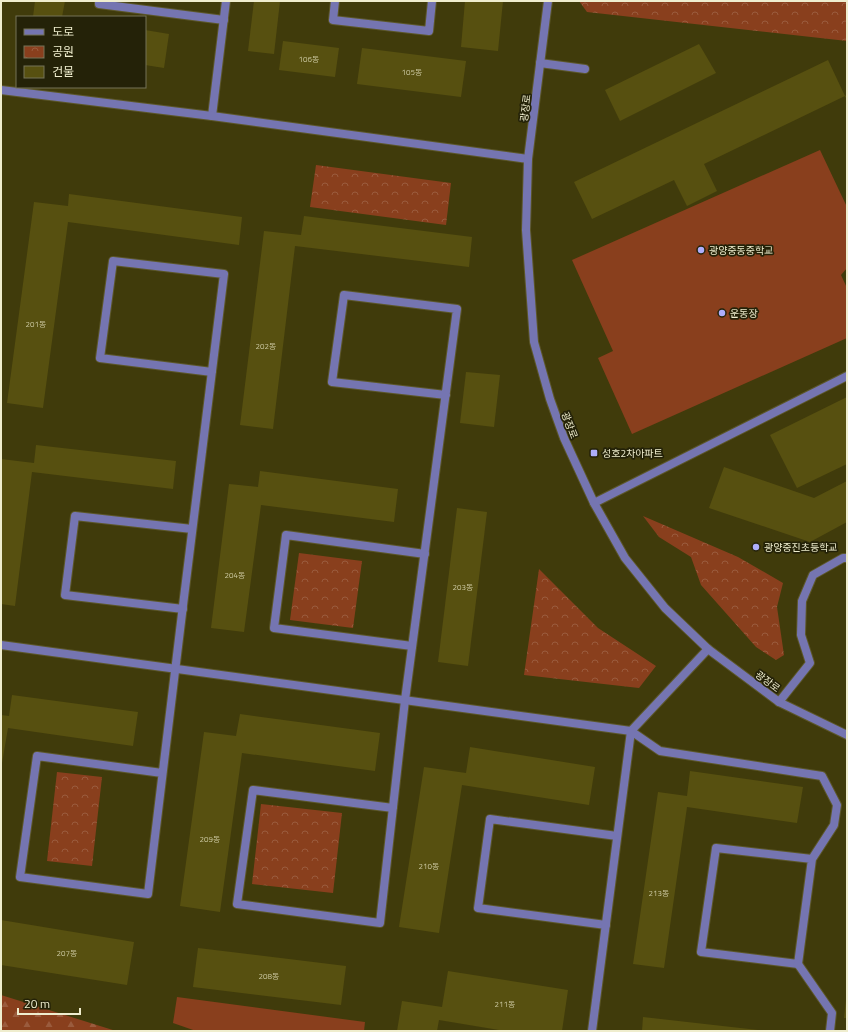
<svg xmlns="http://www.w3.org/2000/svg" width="848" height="1032" font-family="'Titillium Web','Noto Sans KR',sans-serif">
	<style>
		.forest { fill: url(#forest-firs) }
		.park { fill: url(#park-crowns) }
		.garden { fill: #893f1d }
		.building { fill: #575010 }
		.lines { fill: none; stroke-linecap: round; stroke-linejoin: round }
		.service-casing { stroke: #5c572a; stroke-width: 10 }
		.minor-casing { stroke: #5c572a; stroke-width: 10 }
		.tertiary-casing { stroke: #5c572a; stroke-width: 10 }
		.service { stroke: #7575b1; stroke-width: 8 }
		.minor { stroke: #7575b1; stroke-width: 8 }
		.tertiary { stroke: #7575b1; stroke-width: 8 }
		.poi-dot { fill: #aeaefb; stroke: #242208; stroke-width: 1.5 }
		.labels { text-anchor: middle; stroke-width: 3.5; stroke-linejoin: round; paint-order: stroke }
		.number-label { font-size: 8px; fill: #c9c69e }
		.street-label { font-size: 10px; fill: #efedce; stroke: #242208 }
		.poi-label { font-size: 10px; fill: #efedce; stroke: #242208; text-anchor: start }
	</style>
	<defs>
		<pattern id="forest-firs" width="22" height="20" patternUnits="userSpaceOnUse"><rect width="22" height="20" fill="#893f1d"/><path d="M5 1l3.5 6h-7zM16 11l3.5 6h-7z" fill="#9a5b3d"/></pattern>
		<pattern id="park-crowns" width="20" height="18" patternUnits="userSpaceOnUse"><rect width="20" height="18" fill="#893f1d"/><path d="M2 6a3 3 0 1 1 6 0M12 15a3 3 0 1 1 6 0" fill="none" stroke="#9a5b3d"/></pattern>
	</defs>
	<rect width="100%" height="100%" fill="#403b0b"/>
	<polygon class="forest" points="1,995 116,1031 1,1031"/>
	<g class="park">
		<polygon points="579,1 847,1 847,41 587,12"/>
		<polygon points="316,165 451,183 446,225 310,207"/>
		<polygon points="643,516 738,557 783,583 777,607 784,655 776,660 756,647 701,585 691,557 659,537"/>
		<polygon points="299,553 362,561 353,628 290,620"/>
		<polygon points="539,569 598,628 656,666 639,688 524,675"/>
		<polygon points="57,772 102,777 92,866 47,861"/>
		<polygon points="261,804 342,813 333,893 252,884"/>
	</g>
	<g class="garden">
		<polygon points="820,150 847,207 847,268 841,275 847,288 847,338 632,434 598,358 613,351 572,260"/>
		<polygon points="177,997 365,1022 364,1031 196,1031 173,1023"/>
	</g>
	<g class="building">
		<polygon points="35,1 65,1 62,17 33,17"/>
		<polygon points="254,1 280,1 274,54 248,51"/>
		<polygon points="465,1 503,1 498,51 461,47"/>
		<polygon points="145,30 169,34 164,68 145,65"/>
		<polygon points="283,41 339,48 335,77 279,70"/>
		<polygon points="699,44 716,73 620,121 605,90"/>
		<polygon points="362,48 466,61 461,97 357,84"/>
		<polygon points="828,60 845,96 847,95 847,100 845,96 704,164 717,191 687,206 674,180 592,219 574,182"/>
		<polygon points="69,194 242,217 239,245 68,222 43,408 7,403 34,202 68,206"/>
		<polygon points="304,216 472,237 469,267 295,246 273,429 240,425 264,231 301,235"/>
		<polygon points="466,372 500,375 494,427 460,423"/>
		<polygon points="847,397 847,464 797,488 770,435"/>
		<polygon points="36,445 176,461 173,489 32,472 15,606 1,604 1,459 34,463"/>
		<polygon points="724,467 814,498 847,481 847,522 810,542 709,508"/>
		<polygon points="260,471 398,489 394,522 261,505 244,632 211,628 229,484 258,487"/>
		<polygon points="457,508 487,512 468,666 438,662"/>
		<polygon points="12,695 138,712 133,746 8,728 1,769 1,715 9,716"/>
		<polygon points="240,714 380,733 375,771 242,753 220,912 180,906 204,732 236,736"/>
		<polygon points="470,747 595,767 589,805 462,785 439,933 399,927 424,767 466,773"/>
		<polygon points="690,771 803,787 797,823 687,807 664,968 633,964 658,792 687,796"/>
		<polygon points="1,920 134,942 127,985 1,965"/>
		<polygon points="198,948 346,966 341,1005 193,987"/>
		<polygon points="448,971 568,990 562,1031 505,1031 439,1020 437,1031 397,1031 402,1001 442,1007"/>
		<polygon points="846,1000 847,1000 847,1018 844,1018"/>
		<polygon points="643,1017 758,1030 758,1031 642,1031"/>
	</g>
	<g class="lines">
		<defs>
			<g id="service">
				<polyline points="99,1 99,4 224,20"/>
				<polyline points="335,1 333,20 429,31 432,1"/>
				<polyline points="212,116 226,1"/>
				<polyline points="594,503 847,376"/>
				<polyline points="183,609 65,595 75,516 192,529"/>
				<polyline points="1,645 631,731 660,751 822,776 837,805 834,825 812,859 798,964 701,952 716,848 812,859"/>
				<polyline points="412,646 274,628 286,535 425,554"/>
				<polyline points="779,702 810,663 801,635 802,601 813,575 843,558 847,558"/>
				<path d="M162,773l-125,-17 -17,121 128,17c25,-207 50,-413 76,-620l-111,-13 -13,97 112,14"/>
				<polyline points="393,808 253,790 237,904 380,923 405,700 457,309 344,295 332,382 446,395"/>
				<polyline points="606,925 478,908 490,819 617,836"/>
				<polyline points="798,964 832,1013 830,1031"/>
				<polyline points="592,1031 631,731 708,649"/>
			</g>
			<g id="minor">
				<polyline points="540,63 585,69"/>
				<polyline points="1,90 212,116 528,159"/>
			</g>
			<polyline id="tertiary" points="548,1 528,159 526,230 534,342 550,399 564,438 594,503 625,558 665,608 708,649 779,702 847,735"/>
		</defs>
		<use href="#service" class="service-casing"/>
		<use href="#minor" class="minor-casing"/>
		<use href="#tertiary" class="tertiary-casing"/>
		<use href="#service" class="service"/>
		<use href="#minor" class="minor"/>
		<use href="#tertiary" class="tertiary"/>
	</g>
	<g class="poi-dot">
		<circle cx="701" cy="250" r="4"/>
		<circle cx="722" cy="313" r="4"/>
		<rect x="590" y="449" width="8" height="8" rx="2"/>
		<circle cx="756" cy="547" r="4"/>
	</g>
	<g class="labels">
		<g class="number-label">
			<text x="309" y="62">106동</text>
			<text x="412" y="75">105동</text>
			<text x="36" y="327">201동</text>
			<text x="266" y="349">202동</text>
			<text x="235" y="578">204동</text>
			<text x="463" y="590">203동</text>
			<text x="210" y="842">209동</text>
			<text x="429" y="869">210동</text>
			<text x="659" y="896">213동</text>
			<text x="67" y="956">207동</text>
			<text x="269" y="979">208동</text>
			<text x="505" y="1007">211동</text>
		</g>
		<g class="street-label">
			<text transform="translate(525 108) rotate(-83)" y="4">광장로</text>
			<text transform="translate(570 425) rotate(69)" y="4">광장로</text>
			<text transform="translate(768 681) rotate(37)" y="4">광장로</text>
		</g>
		<g class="poi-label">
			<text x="709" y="254">광양중동중학교</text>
			<text x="730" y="317">운동장</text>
			<text x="602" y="457">성호2차아파트</text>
			<text x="764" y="551">광양중진초등학교</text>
		</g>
	</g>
	<rect width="848" height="1032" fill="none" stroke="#efedce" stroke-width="4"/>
	<rect x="16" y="16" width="130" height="72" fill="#242208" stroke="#757357"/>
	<rect x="24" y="29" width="20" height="6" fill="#7575b1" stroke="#757357"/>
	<text x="52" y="36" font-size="12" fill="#efedce">도로</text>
	<rect x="24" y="46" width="20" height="12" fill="url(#park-crowns)" stroke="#757357"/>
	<text x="52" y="56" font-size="12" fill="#efedce">공원</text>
	<rect x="24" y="66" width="20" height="12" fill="#575010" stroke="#757357"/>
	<text x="52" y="76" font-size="12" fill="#efedce">건물</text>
	<path d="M18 1008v6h62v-6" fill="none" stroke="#efedce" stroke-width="2"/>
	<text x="24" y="1008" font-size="12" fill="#efedce" stroke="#242208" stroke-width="3" paint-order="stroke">20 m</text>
</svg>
